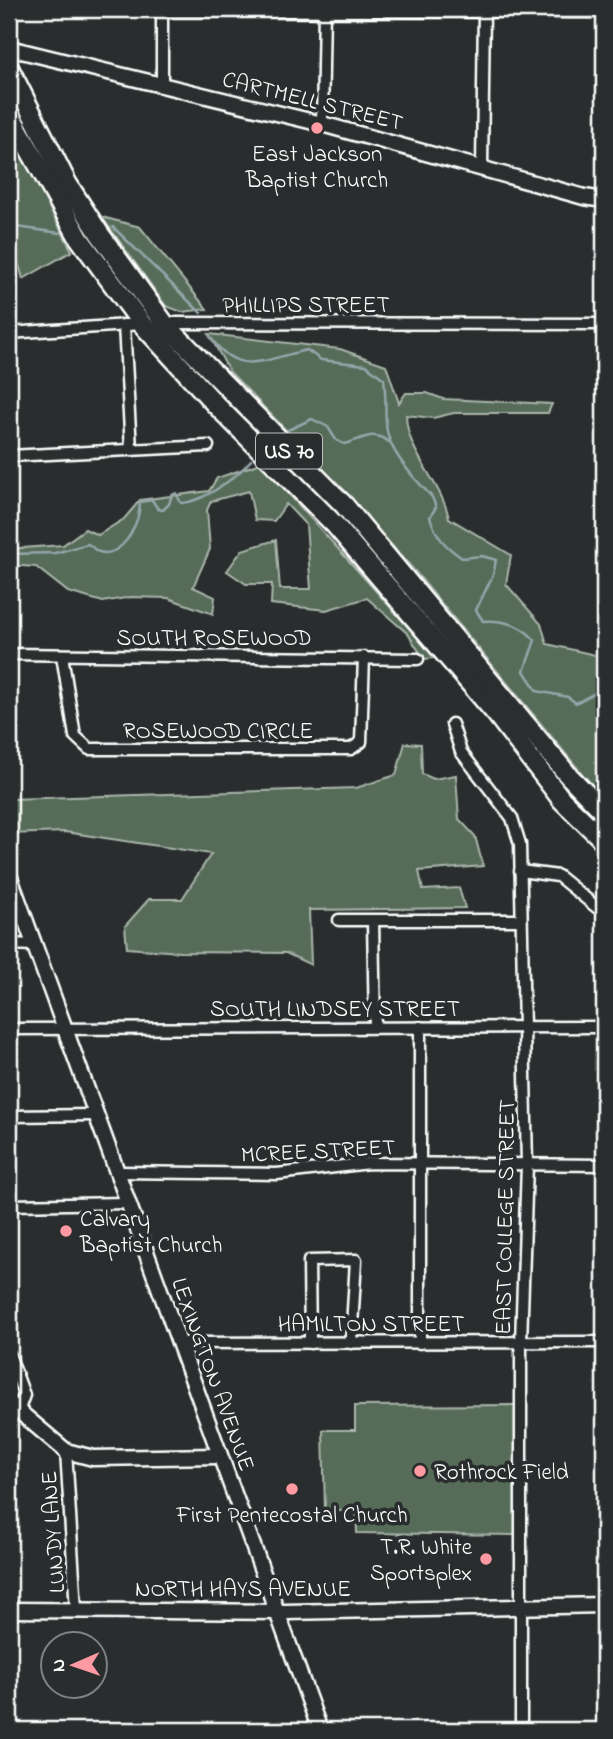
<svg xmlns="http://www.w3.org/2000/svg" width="613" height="1739" font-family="'Indie Flower',sans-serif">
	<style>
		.green { fill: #566c58; stroke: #aab6ac; stroke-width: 2 }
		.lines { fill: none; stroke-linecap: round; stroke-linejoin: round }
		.stream { stroke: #95a6ab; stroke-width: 2.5 }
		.street-casing { stroke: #fff; stroke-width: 15 }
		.secondary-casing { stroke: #fff; stroke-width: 19 }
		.highway-casing { stroke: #fff; stroke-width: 23 }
		.street { stroke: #2a2d2e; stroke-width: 10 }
		.secondary { stroke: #2a2d2e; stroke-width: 14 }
		.highway { stroke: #2a2d2e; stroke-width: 18 }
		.poi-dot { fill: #ff9aa2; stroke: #2a2d2e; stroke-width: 2.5 }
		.labels { text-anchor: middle; stroke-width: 7; stroke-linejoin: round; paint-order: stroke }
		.shield { fill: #2a2d2e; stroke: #bfc0c0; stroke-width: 2 }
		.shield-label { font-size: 21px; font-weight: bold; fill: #fff }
		.street-label { font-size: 23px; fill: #fff; stroke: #2a2d2e }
		.poi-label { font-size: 23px; fill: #fff; stroke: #2a2d2e }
	</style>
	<rect width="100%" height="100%" fill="#2a2d2e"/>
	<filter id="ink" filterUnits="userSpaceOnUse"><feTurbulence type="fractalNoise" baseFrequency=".0143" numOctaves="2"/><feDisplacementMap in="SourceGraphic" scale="14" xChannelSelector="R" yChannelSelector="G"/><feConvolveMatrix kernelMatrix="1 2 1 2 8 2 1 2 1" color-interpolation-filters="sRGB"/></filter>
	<g filter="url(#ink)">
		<g class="green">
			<polygon points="9,131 72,251 23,279 12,241 9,241"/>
			<polygon points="102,217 140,227 207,309 182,312 166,306"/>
			<path d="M209,334l131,15 46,16 13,38 7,-10h21l16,6 109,5 -4,9h-94l-21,5 -27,-3c1,39 35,66 43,103l62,37 -5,29 35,40 6,20 57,13v143l-191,-231 -100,-111 -84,-87z"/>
			<polygon points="261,463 436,658 424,659 408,634 367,598 326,610 271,604 272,584 246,584 227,571 242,550 276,540 280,589 311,589 306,525 286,504 274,521 255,520 249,491 211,501 207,510 210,549 193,587 215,597 213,614 168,598 131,597 103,602 68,592 36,567 9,565 9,549 63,545 85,529 98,535 124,519 140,500 209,491 217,478"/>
			<polygon points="405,743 421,744 422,774 434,779 456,775 459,819 475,836 483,866 419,871 423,890 459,888 465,908 309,910 311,965 286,953 180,952 127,948 125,926 149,899 182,899 211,854 65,832 9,834 9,799 356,788 396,775"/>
			<polygon points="516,1405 515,1535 357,1533 356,1511 325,1511 323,1430 355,1430 355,1406"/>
		</g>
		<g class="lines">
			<g class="stream">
				<polyline points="9,226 60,233"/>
				<polyline points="113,227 201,313"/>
				<path d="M209,335c29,44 54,24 98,15l14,10 45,5 18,14c2,16 1,29 2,44 1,28 28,55 46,74l4,10 -6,10c6,20 15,29 32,41l20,-2 14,4 -3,15 -17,35 7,11c21,-2 38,4 52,19l-11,31 13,20 31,6 8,6 28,-15"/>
				<path d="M288,430l24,-11 16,8 8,13 8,4c17,-3 28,-16 45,-2"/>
				<path d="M9,554l46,-1 33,-9c6,3 7,9 17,9 22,-1 35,-34 35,-51l12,-2 6,9 5,1 6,-6 3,-9 4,-2 5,10c23,-1 56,-26 70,-43"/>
			</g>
			<defs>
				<g id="street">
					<polyline points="162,10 604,12"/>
					<polyline points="162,85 162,9"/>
					<polyline points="322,124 324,9"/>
					<polyline points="482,168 484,9"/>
					<polyline points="164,323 604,324"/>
					<polyline points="124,325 131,449"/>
					<polyline points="9,333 142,324"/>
					<polyline points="9,456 208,446"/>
					<polyline points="9,654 418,659"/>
					<polyline points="62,655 75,736 89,749 351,749 361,742 364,657"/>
					<polyline points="452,724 461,752 512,818 520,844 527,1165 521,1342 521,1730"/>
					<polyline points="520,871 558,876 600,910"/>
					<polyline points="339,920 520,920"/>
					<polyline points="373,921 375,1027"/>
					<polyline points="9,944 33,945"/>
					<polyline points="420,1027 420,1343"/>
					<polyline points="9,1029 604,1027"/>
					<polyline points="9,1116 95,1115"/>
					<polyline points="117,1172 277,1174 369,1163 604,1165"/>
					<polyline points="9,1205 127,1203"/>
					<polyline points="179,1343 604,1342"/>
					<polyline points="310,1343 309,1261 356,1260 351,1343"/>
					<polyline points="9,1354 24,1395 18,1412"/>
					<polyline points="66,1451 76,1610"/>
				</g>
				<g id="secondary">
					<polyline points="9,48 322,124 584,197 604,200"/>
					<polyline points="9,875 320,1730"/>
					<polyline points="9,1403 66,1451 93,1458 218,1456"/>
					<polyline points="9,1610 286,1612 604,1605"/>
				</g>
				<g id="highway">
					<polyline points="9,68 67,183 99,233 164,323 344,505 568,775 604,812"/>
					<polyline points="9,113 79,238 142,324 216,405 335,525 497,715 562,800 604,841"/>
				</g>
			</defs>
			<use href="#street" class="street-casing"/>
			<use href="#secondary" class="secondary-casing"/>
			<use href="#highway" class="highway-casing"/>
			<use href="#street" class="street"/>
			<use href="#secondary" class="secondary"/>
			<use href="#highway" class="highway"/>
		</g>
	</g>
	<g class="poi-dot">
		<circle cx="317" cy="128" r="7"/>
		<circle cx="66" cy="1231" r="7"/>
		<circle cx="420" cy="1471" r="7"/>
		<circle cx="292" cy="1489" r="7"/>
		<circle cx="486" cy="1559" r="7"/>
	</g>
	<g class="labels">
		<rect class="shield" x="256" y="433.5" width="66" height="35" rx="5"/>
		<g class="shield-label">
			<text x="289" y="458">US 70</text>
		</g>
		<g class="street-label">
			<text transform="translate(313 100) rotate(14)" y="8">CARTMELL STREET</text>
			<text x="306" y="312">PHILLIPS STREET</text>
			<text x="214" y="645">SOUTH ROSEWOOD</text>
			<text x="218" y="738">ROSEWOOD CIRCLE</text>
			<text x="335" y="1016">SOUTH LINDSEY STREET</text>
			<text transform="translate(318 1150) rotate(-3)" y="8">MCREE STREET</text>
			<text transform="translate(504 1217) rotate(-89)" y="8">EAST COLLEGE STREET</text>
			<text x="371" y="1331">HAMILTON STREET</text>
			<text transform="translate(214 1374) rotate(70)" y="8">LEXINGTON AVENUE</text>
			<text transform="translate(52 1532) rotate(-94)" y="8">LUNDY LANE</text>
			<text x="243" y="1596">NORTH HAYS AVENUE</text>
		</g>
		<g class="poi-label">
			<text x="317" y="161">East Jackson<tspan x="317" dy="26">Baptist Church</tspan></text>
			<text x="80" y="1226" text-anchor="start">Calvary<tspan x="80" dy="26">Baptist Church</tspan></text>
			<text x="434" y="1479" text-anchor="start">Rothrock Field</text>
			<text x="292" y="1522">First Pentecostal Church</text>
			<text x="472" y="1554" text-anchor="end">T.R. White<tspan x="472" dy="26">Sportsplex</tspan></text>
		</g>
	</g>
	<rect width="613" height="1739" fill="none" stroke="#2a2d2e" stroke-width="35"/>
	<rect x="18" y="18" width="578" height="1704" fill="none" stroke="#fff" stroke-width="2.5" filter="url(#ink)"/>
	<g transform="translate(74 1665) rotate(268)"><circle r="33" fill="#2a2d2e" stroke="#7f8182" stroke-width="2"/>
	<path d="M0-5L12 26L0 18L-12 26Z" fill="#ff9aa2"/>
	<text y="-10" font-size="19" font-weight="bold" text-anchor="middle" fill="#ffffff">N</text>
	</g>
</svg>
